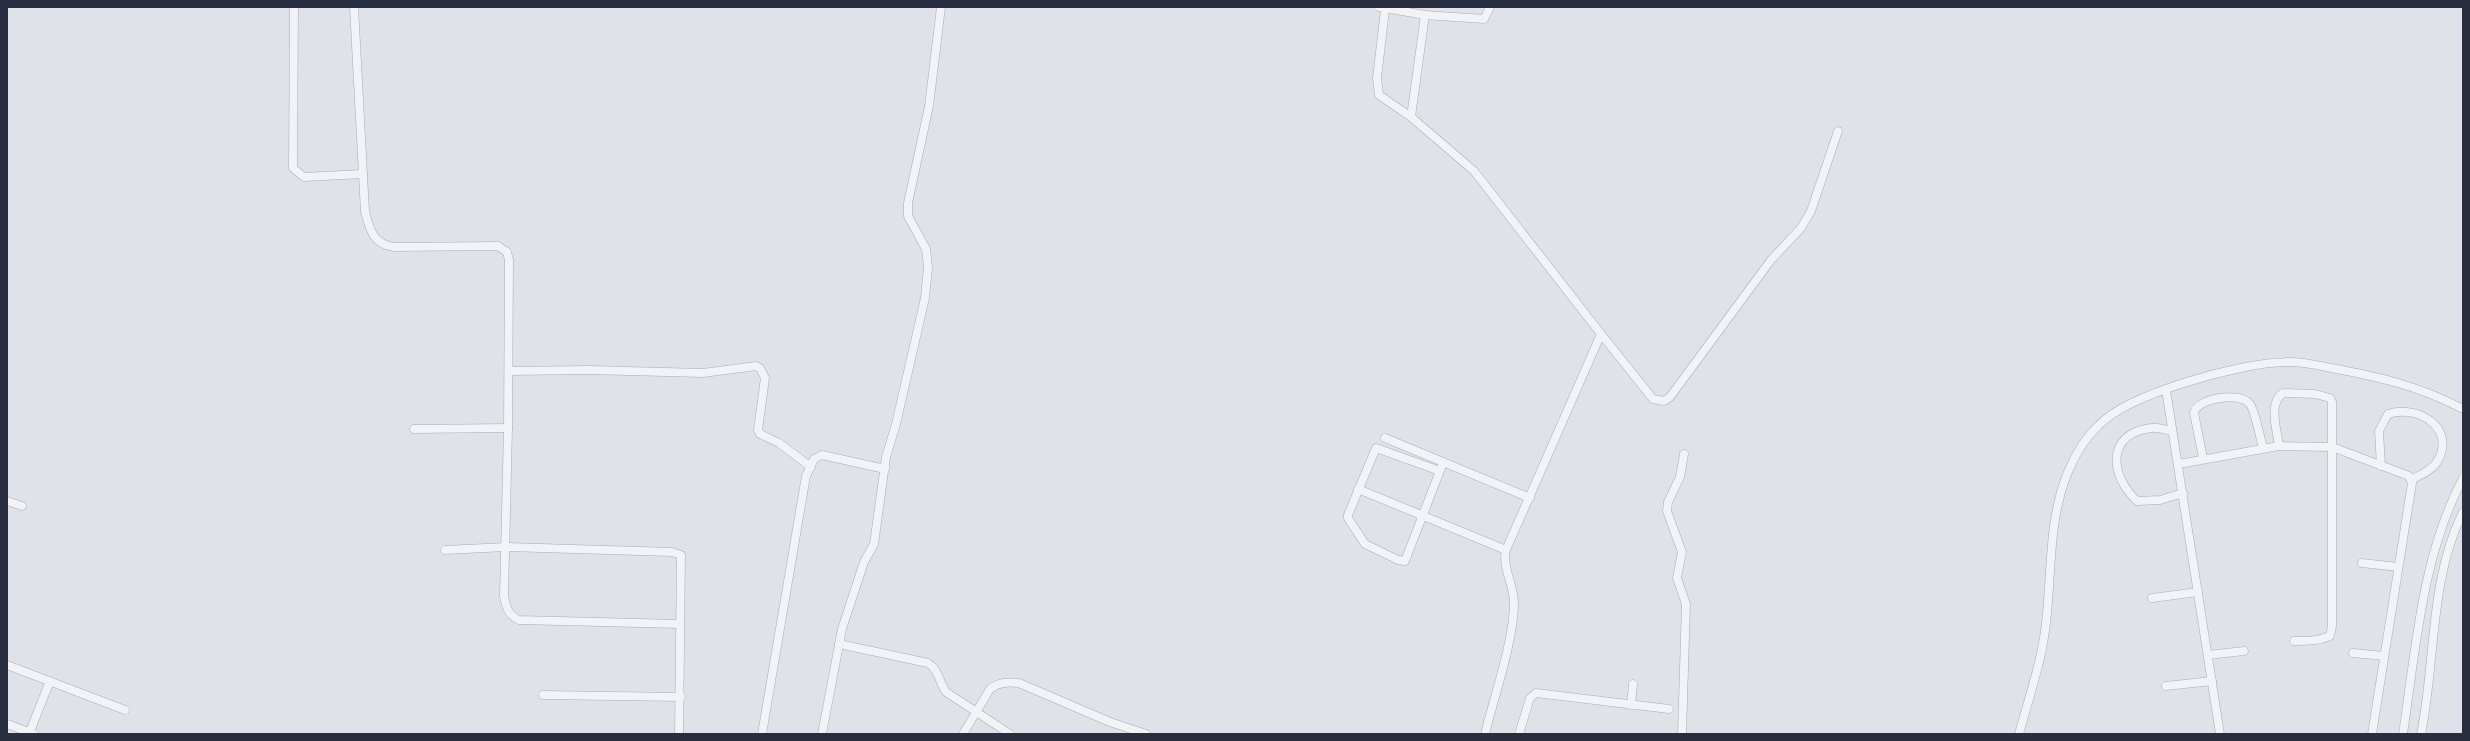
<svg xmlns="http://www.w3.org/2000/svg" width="2470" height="741" font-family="'Nunito Sans',sans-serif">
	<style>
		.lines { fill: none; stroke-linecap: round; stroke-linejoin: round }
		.minor-casing { stroke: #a8acb5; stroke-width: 9 }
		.minor { stroke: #f1f3f6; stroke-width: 8 }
	</style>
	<rect width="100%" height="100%" fill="#dfe2e8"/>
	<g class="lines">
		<defs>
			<g id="minor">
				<polyline points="294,7 293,168 304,177 363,174"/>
				<path d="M354,7l11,205c5,18 8,32 29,35l104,-1 9,6 2,8 -1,168 -4,168c2,11 4,19 15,24l160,4"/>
				<polyline points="1379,7 1425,15 1484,19 1490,7"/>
				<path d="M1385,10l-8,68 2,17 32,22 63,54 127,163 -95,216c-4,19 8,34 8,53 0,37 -20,94 -29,131"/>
				<polyline points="1411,117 1425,15"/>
				<polyline points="1601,334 1653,399 1664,401 1670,397 1771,260 1801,228 1811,211 1838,131"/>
				<polyline points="509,371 589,370 703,373 756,366 760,368 765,378 758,430 760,434 779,443 811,467"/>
				<polyline points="2166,390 2220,734"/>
				<polyline points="414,429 508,428"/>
				<path d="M2172,431c-6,-1 -15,-4 -21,-3 -46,6 -41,48 -14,73l23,-1 23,-7"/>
				<polyline points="1385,438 1530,498"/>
				<path d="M2279,446c-2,-15 -11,-44 4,-53l32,1 15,4 2,4v224l-2,10c-12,5 -22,5 -36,5"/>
				<path d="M2203,458l-9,-45c3,-15 45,-21 55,-10 6,6 11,35 14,45"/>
				<polyline points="2179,464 2279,446 2332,447 2409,476 2412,483 2372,734"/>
				<path d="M2381,466l-2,-35 9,-17c31,-10 69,15 49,48 -6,9 -17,13 -26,18"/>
				<polyline points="1440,471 1376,448 1348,515 1348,518 1365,544 1398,560 1405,561 1443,463"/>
				<polyline points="1358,489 1506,550"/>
				<polyline points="7,501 22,506"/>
				<polyline points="445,550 506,547 672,552 681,555 679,734"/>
				<polyline points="2362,563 2398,567"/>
				<polyline points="2152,598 2198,592"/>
				<path d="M839,644l89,19c11,7 11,19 18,29l64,42"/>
				<polyline points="2353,653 2384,656"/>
				<polyline points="2208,655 2244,651"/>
				<polyline points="7,665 125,710"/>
				<polyline points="2166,686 2212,681"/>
				<polyline points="543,695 681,697"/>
				<polyline points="1631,705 1633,684"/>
				<polyline points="7,724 34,734"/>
				<polyline points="29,734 50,681"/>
				<polyline points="762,734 806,476 814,459 822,455 885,469"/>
				<polyline points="822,734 842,629 864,562 874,544 886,457 896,424 925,298 928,267 926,249 908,216 908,203 929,106 941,7"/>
				<path d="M963,734l27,-45c9,-7 17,-7 29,-6l91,39 36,12"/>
				<polyline points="1519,734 1530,698 1536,693 1669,709"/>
				<polyline points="1682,734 1686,604 1677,578 1682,552 1667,511 1668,502 1680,477 1684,454"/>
				<path d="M2019,734c10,-37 23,-73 27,-111 6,-50 2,-103 22,-151 7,-17 17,-34 31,-47 31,-32 142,-62 186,-63 16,-1 32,3 46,6 49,9 88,18 132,41"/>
				<path d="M2403,734c13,-87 19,-178 60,-256"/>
				<path d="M2421,734c15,-73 8,-154 42,-222"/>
			</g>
		</defs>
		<use href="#minor" class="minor-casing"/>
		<use href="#minor" class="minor"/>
	</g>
	<rect width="2470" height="741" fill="none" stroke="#282e3f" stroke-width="16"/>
</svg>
